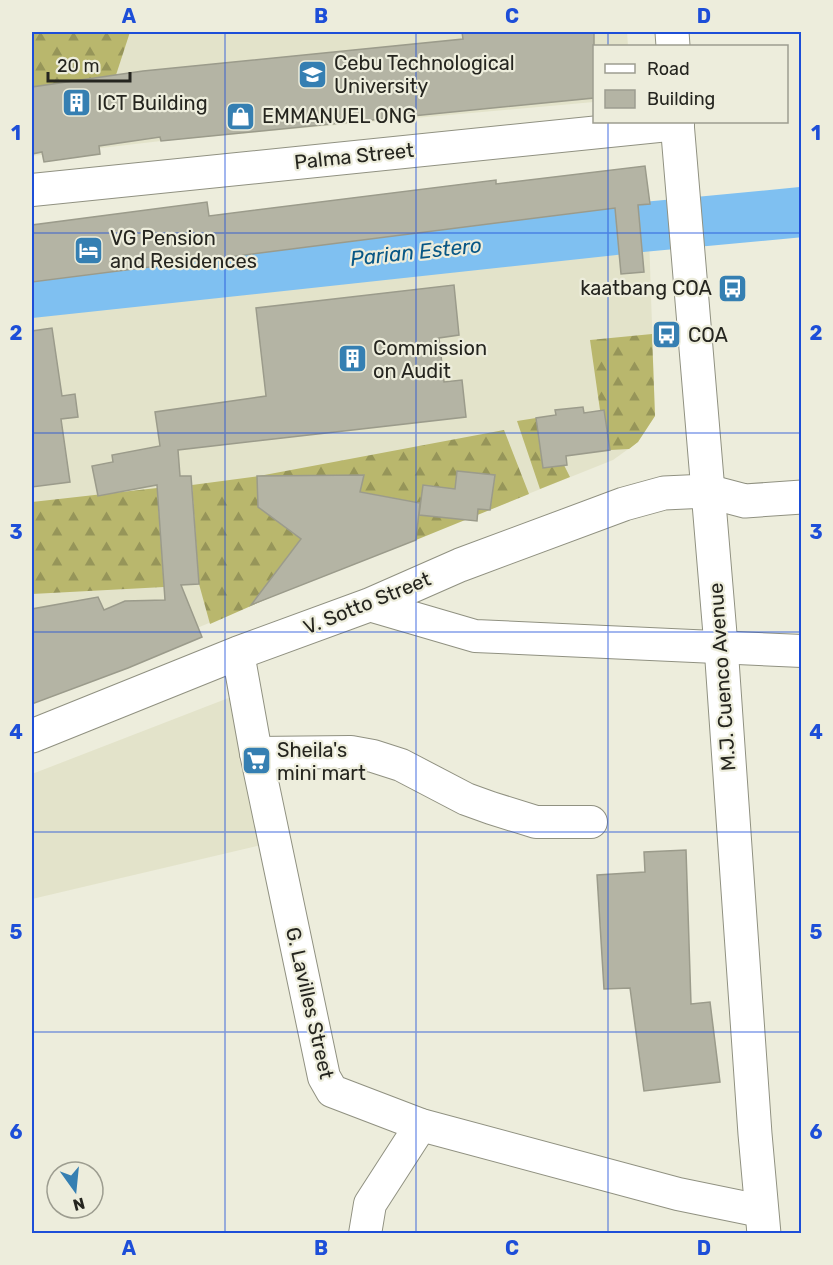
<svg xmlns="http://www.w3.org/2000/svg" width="833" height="1265" font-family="Rubik,sans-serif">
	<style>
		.built { fill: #e3e3ca }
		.forest { fill: url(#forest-firs) }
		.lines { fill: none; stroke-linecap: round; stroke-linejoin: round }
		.river { stroke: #7fc0f1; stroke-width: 50 }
		.building { fill: #b4b4a4; stroke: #9b9b8b; stroke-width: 1.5 }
		.street-casing { stroke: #909181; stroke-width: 34 }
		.secondary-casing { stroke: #909181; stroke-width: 35 }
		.street { stroke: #fff; stroke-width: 32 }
		.secondary { stroke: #fff; stroke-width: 33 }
		.grid { fill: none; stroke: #1d4ed8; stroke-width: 1.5; stroke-opacity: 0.55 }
		.labels { text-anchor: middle; stroke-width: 4.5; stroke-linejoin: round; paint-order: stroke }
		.poi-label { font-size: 20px; fill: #25251f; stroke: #ededdc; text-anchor: start }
		.street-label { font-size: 20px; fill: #25251f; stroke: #ededdc }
		.water-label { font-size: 21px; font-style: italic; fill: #085785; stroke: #ededdc }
		.neatline { fill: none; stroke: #1d4ed8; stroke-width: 2 }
		.grid-label { font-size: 20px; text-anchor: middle; font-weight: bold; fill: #1d4ed8 }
	</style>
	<defs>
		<pattern id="forest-firs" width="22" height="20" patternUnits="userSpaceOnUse" patternTransform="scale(1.5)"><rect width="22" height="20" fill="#b9b76d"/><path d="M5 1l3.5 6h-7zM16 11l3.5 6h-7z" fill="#969559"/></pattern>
	</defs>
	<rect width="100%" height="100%" fill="#ededdc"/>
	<g class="built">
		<polygon points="32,32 627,32 628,46 594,46 594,102 161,141 32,156"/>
		<polygon points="649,235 655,416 638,442 613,460 271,597 64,684 32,694 32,299"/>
		<polygon points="231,697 261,845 32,899 32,774"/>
	</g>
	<g class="forest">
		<polygon points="32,32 130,32 116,75 32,87"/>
		<polygon points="650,204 649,235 32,299 32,282"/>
		<polygon points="652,334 655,416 638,442 629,449 610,450 604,410 600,410 590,340"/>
		<polygon points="536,418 543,468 564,465 570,477 540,489 517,421"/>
		<polygon points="504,430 529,494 416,540 420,503 360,492 363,475 258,476 258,507 301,539 266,585 271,597 210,624 199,584 192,485 259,476"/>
		<polygon points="157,488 164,587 32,594 32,502"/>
	</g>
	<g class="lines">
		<polyline class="river" points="32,293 643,227 802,212"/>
	</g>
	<g class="building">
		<polygon points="462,32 594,32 594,98 161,141 160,137 99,146 100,154 44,162 42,152 32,154 32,87 143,71 463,39"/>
		<polygon points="645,166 650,204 638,205 644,272 621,274 615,208 32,282 32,225 207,202 209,216 496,180 496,184"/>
		<polygon points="454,285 459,335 439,338 444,382 462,380 466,417 178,450 180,476 191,476 199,584 181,585 202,637 128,668 32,704 32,609 98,597 104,610 125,601 165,600 157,485 98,496 92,466 113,462 112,455 160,446 155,412 266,396 256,308"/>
		<polygon points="52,328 62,396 75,394 78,417 61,419 70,482 32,487 32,331"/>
		<polygon points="583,407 584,413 604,410 610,450 566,456 567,465 543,468 536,418 556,415 555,410"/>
		<polygon points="457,471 495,475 490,510 478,509 477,521 419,515 423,485 455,489"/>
		<polygon points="364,475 360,492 420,503 416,540 251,605 301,539 258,507 257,476"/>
		<polygon points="686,850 691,1004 710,1002 720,1082 644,1091 630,988 604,989 597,875 645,872 644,852"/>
	</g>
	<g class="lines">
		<defs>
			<g id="street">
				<polyline points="32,190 678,124"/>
				<polyline points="369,605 475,636 802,651"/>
				<polyline points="238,653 256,753 324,1077 332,1091 421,1125 678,1194 761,1211"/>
				<polyline points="256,753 351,752 373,756 401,765 466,799 491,808 536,822 591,822"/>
				<polyline points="365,1234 370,1204 421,1125"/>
			</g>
			<g id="secondary">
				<polyline points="672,32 673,46"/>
				<polyline points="677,122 721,646 755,1134 764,1234"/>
				<polyline points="32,736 238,653 369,605 460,565 624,504 664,493 707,491 745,501 802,497"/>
			</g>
		</defs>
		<use href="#street" class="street-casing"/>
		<use href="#secondary" class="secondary-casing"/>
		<use href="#street" class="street"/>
		<use href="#secondary" class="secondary"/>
	</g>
	<path class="grid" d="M225,32v1202M416,32v1202M608,32v14M608,122v1112M32,233h770M32,433h770M32,632h770M32,832h770M32,1032h770"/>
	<defs>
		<symbol id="university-square" viewBox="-11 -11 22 22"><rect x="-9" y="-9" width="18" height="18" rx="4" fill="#357fb2" stroke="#ededdc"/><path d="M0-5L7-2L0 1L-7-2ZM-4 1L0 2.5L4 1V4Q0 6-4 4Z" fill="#fff"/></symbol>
		<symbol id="building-square" viewBox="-11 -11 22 22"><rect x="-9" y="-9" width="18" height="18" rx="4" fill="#357fb2" stroke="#ededdc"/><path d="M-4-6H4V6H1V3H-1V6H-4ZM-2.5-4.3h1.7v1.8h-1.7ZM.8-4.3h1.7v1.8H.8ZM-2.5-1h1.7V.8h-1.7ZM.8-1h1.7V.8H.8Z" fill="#fff"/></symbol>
		<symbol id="shop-square" viewBox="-11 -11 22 22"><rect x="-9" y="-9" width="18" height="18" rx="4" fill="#357fb2" stroke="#ededdc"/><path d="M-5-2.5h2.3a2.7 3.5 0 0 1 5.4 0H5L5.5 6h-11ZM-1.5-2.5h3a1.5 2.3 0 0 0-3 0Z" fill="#fff"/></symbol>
		<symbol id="hotel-square" viewBox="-11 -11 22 22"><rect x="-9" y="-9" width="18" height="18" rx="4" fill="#357fb2" stroke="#ededdc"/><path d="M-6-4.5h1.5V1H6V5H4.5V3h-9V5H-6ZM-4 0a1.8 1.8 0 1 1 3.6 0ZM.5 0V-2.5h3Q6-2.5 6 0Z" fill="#fff"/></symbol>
		<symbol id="bus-square" viewBox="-11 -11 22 22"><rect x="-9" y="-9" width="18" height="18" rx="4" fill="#357fb2" stroke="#ededdc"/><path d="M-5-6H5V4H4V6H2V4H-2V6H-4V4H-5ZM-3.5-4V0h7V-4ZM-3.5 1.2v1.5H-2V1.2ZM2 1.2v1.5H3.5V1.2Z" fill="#fff"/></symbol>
		<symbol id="supermarket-square" viewBox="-11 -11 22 22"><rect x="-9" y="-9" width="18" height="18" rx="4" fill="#357fb2" stroke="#ededdc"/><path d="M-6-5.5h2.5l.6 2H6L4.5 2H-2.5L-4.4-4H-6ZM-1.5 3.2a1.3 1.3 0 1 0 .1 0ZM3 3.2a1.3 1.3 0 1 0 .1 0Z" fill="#fff"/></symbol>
	</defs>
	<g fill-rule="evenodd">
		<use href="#university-square" x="296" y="58" width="33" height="33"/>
		<use href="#building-square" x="60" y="86" width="33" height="33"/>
		<use href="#shop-square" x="224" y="100" width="33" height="33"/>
		<use href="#hotel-square" x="72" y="234" width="33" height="33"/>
		<use href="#bus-square" x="716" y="272" width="33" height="33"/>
		<use href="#bus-square" x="650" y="318" width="33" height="33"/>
		<use href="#building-square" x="336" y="342" width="33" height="33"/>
		<use href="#supermarket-square" x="240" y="744" width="33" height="33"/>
	</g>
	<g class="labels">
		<g class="poi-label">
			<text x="334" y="70">Cebu Technological<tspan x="334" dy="23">University</tspan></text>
			<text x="97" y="110">ICT Building</text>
			<text x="262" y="123">EMMANUEL ONG</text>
			<text x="110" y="245">VG Pension<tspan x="110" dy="23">and Residences</tspan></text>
			<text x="712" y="295" text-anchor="end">kaatbang COA</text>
			<text x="688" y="342">COA</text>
			<text x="373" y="355">Commission<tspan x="373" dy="23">on Audit</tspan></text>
			<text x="277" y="757">Sheila's<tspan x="277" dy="23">mini mart</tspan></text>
		</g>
		<g class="street-label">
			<text transform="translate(354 156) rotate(-6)" y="7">Palma Street</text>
			<text transform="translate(367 603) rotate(-22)" y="7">V. Sotto Street</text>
			<text transform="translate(722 677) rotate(-94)" y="7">M.J. Cuenco Avenue</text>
			<text transform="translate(310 1003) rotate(77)" y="7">G. Lavilles Street</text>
		</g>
		<g class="water-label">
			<text transform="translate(416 252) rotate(-6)" y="7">Parian Estero</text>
		</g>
	</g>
	<rect width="833" height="1265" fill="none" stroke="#ededdc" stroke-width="66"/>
	<rect x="593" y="45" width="195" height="78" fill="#ededdc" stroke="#9d9d90" stroke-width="1.5"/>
	<rect x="605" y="64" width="30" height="9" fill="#ffffff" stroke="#9d9d90" stroke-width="1.5"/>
	<text x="647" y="75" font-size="18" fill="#25251f">Road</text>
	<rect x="605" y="90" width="30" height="18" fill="#b4b4a4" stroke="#9d9d90" stroke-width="1.5"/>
	<text x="647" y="105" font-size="18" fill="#25251f">Building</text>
	<g transform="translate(75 1190) rotate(165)"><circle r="28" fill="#ededdc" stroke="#9d9d90" stroke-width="1.5"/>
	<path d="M0-4.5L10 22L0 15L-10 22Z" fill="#357fb2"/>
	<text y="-9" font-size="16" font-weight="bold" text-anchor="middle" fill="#25251f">N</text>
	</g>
	<path d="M48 72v9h82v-9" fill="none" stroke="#25251f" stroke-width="3"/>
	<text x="57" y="72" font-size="18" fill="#25251f" stroke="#ededdc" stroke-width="4.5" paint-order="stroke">20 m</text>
	<rect x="33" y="33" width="767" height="1199" class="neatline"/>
	<g class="grid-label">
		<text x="129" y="23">A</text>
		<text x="321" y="23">B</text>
		<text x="512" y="23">C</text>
		<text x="704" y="23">D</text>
		<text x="16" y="140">1</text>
		<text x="816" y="140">1</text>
		<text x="16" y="340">2</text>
		<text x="816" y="340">2</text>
		<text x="16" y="539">3</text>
		<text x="816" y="539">3</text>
		<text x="16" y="739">4</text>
		<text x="816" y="739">4</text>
		<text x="16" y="939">5</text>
		<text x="816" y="939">5</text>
		<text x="16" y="1139">6</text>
		<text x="816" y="1139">6</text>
		<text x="129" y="1255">A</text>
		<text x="321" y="1255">B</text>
		<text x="512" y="1255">C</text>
		<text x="704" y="1255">D</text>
	</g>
</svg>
